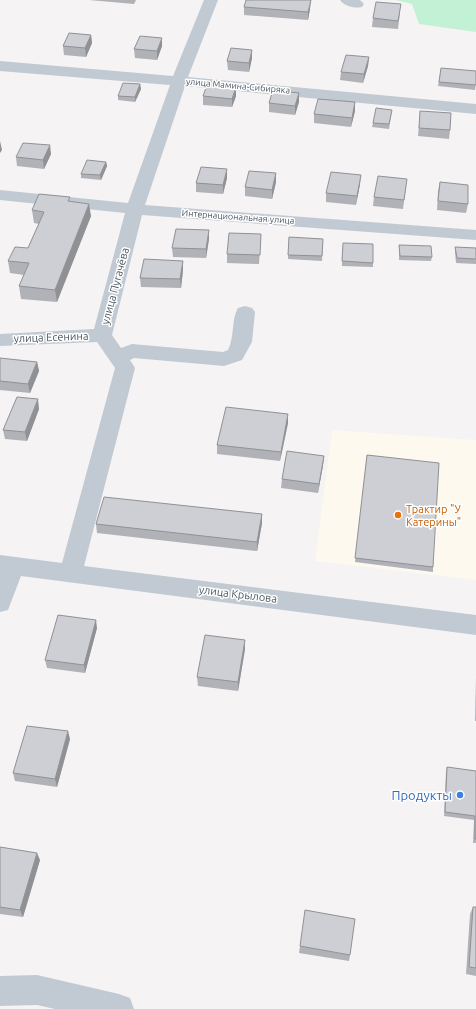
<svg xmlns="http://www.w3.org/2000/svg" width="476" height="1009" font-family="Ubuntu,sans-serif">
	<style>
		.commercial { fill: #fdf9ef }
		.green { fill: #c3f1d5 }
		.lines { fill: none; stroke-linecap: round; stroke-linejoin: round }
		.minor { fill: #c1cad2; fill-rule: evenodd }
		.wall { fill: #b0b2b7 }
		.shaded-wall { fill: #909195 }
		.building { fill: #cdcfd5; stroke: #909195 }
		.food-dot { fill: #e8710a; stroke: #fff; stroke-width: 1.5 }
		.shop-dot { fill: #3f7fe0; stroke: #fff; stroke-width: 1.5 }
		.labels { text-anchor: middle; stroke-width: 3; stroke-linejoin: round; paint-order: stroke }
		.far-street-label { font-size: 9px; fill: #4a5661; stroke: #fff }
		.street-label { font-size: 11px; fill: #4a5661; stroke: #fff }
		.food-label { font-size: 11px; fill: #c56008; stroke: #fff; text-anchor: start }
		.near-shop-label { font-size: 13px; fill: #366cbe; stroke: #fff; text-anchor: end }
	</style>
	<rect width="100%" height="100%" fill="#f5f3f3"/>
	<polygon class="commercial" points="332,430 476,440 476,580 315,561"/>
	<polygon class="green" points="396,0 476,0 476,32 419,24 412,4"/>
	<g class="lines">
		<g class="minor">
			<path d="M204,0h14l-30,77 288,27v10l-291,-28 -40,119 331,25v10l-334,-25 -30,120 9,13 11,-4 91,8 5,-2c7,-14 3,-31 10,-42l7,-2 7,2 3,4 -3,30 -10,18 -18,6 -90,-8 -4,2 5,8 -51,198 392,49v20l-455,-59 -13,34 -8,2v-57l62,8 53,-195 -18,-26 -97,4v-12l94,-5 31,-116 -125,-13v-10l128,13 42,-118 -170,-14v-10l173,15z"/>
			<path d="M340,0h20l4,4 -2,3c-7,2 -18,-1 -22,-7z"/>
			<polygon points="37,975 119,994 130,998 134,1009 55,1009 37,1005 0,1006 0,976"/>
		</g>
	</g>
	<g class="wall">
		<polygon points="89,0 136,0 134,4"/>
		<polygon points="244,7 310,9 308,20 244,15"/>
		<polygon points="400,13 398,29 372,27 373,18"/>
		<polygon points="91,35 92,43 86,57 64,55 63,46"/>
		<polygon points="162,46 157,60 135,58 134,49"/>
		<polygon points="252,50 252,58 249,72 228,70 227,61"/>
		<polygon points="369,57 368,66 363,83 340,80 341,72"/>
		<polygon points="441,68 476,82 475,90 438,86"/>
		<polygon points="140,84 141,89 135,102 118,100 118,96"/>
		<polygon points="299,93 299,102 295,115 269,112 269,103"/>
		<polygon points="203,96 236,96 232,107 203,105"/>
		<polygon points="355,102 355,111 351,127 314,123 314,114"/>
		<polygon points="392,110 389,129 372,127 373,123"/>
		<polygon points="420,111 450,130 449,139 418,136"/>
		<polygon points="51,154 44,169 17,166 16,157"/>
		<polygon points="106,162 107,166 101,180 81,178 81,174"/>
		<polygon points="276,173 276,182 272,199 245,196 245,187"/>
		<polygon points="227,178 223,194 196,192 196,183"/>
		<polygon points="407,179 403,209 373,206 374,197"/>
		<polygon points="440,182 468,204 466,213 437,210 438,191"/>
		<polygon points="360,184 356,205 326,202 326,193"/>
		<polygon points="70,202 91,216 57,302 21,299 19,286 24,275 10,273 8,261 28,248 39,224 34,223 32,210"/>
		<polygon points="261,234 259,264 227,263 227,254"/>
		<polygon points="289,237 323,239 322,261 288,259"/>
		<polygon points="209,239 206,258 173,257 172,248"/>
		<polygon points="399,245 432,257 431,261 399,260"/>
		<polygon points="455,247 476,248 476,264 456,263 455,252"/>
		<polygon points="342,248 373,263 373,267 342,266"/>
		<polygon points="183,261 183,270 181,288 141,287 140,278"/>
		<polygon points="0,358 37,362 39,371 30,393 0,390"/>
		<polygon points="39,409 27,441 5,439 3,430"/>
		<polygon points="288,414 288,423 280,461 217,454 217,445"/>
		<polygon points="367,455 433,567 433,572 355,562"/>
		<polygon points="324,456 323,465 318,493 281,488 282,479"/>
		<polygon points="262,514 262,523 257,551 97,533 96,524"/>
		<polygon points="97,628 85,673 47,668 45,660"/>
		<polygon points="245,640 245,649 238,691 198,686 197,677"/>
		<polygon points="476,677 476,721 475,721"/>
		<polygon points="70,739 57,787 15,781 13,773"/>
		<polygon points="447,767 476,771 476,843 473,843 474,820 444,816 446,772"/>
		<polygon points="0,847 40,860 23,917 0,914"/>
		<polygon points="473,907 476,907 476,976 466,974 470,914"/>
		<polygon points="300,946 350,955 349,961 299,953"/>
	</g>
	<g class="shaded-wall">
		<polygon points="311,0 310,9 308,20 308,12"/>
		<polygon points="91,35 92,43 86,57 85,48"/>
		<polygon points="162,38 162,46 157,60 157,51"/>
		<polygon points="252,50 252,58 249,72 249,63"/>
		<polygon points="369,57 368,66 363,83 364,74"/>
		<polygon points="140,84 141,89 135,102 135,97"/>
		<polygon points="236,87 236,96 232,107 232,99"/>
		<polygon points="299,93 299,102 295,115 295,106"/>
		<polygon points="355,102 355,111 351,127 352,118"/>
		<polygon points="0,141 2,150 0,153"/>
		<polygon points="50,145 51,154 44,169 43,160"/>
		<polygon points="106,162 107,166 101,180 100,175"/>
		<polygon points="227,169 227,178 223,194 223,185"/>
		<polygon points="276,173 276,182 272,199 272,190"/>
		<polygon points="361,175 360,184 356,205 357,196"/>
		<polygon points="89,204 91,216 57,302 55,290"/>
		<polygon points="209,230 209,239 206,258 206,249"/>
		<polygon points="183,261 183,270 181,288 180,279"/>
		<polygon points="37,362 39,371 30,393 28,384"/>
		<polygon points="38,399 39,409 27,441 25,432"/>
		<polygon points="288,414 288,423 280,461 281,452"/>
		<polygon points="324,456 323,465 318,493 319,484"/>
		<polygon points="262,514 262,523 257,551 257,542"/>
		<polygon points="96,620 97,628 85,673 84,665"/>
		<polygon points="245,640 245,649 238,691 238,682"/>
		<polygon points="68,731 70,739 57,787 55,779"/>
		<polygon points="37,853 40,860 23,917 20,910"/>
	</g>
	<g class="building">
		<polygon points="246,0 311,0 308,12 244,7"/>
		<polygon points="376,2 401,4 398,21 373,18"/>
		<polygon points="69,33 91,35 85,48 63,46"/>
		<polygon points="140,36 162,38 157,51 134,49"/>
		<polygon points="231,48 252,50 249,63 227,61"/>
		<polygon points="346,55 369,57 364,74 341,72"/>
		<polygon points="441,68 476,71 476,85 439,82"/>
		<polygon points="123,83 140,84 135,97 118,96"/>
		<polygon points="207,85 236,87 232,99 203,96"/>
		<polygon points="273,90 299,93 295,106 269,103"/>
		<polygon points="318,99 355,102 352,118 314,114"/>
		<polygon points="376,108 392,110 389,124 373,123"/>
		<polygon points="420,111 451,113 450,130 419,128"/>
		<polygon points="23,143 50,145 43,160 16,157"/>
		<polygon points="87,160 106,162 100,175 81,174"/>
		<polygon points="201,167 227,169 223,185 196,183"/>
		<polygon points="249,171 276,173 272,190 245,187"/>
		<polygon points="331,172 361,175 357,196 326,193"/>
		<polygon points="378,176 407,179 404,200 374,197"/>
		<polygon points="440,182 468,185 468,204 438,201"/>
		<polygon points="39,194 70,197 68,201 89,204 55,290 19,286 29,263 8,261 15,247 28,248 44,212 32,210"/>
		<polygon points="176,229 209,230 206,249 172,248"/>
		<polygon points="229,233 261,234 260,255 227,254"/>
		<polygon points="289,237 323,239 322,256 288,255"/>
		<polygon points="343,243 373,244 373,263 342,261"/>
		<polygon points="399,245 431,246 432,257 400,256"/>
		<polygon points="455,247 476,248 476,259 457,258"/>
		<polygon points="144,259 183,261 180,279 140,278"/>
		<polygon points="0,358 37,362 28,384 0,381"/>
		<polygon points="17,397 38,399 25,432 3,430"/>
		<polygon points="226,407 288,414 281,452 217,445"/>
		<polygon points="287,451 324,456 319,484 282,479"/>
		<polygon points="367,455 439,463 433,567 355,558"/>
		<polygon points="104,497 262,514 257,542 96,524"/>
		<polygon points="58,615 96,620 84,665 45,660"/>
		<polygon points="205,635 245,640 238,682 197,677"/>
		<polygon points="27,726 68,731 55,779 13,773"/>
		<polygon points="447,767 476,771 476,839 475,839 475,816 445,812"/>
		<polygon points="0,847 37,853 20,910 0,907"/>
		<polygon points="473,907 476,907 476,968 469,967"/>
		<polygon points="305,910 355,919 350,955 300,946"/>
	</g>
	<circle class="food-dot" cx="398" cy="515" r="4"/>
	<circle class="shop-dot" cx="460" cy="795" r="4"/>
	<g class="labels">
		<g class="far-street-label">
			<text transform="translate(238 86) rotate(5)" y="3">улица Мамина-Сибиряка</text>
			<text transform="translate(238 217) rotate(4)" y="3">Интернациональная улица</text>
		</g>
		<g class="street-label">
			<text transform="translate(115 286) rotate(-75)" y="4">улица Пугачёва</text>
			<text transform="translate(51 337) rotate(-2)" y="4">улица Есенина</text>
			<text transform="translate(238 594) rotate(7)" y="4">улица Крылова</text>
		</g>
		<g class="food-label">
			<text x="406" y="513">Трактир "У<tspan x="406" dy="13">Катерины"</tspan></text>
		</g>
		<g class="near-shop-label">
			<text x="452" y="800">Продукты</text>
		</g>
	</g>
</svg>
